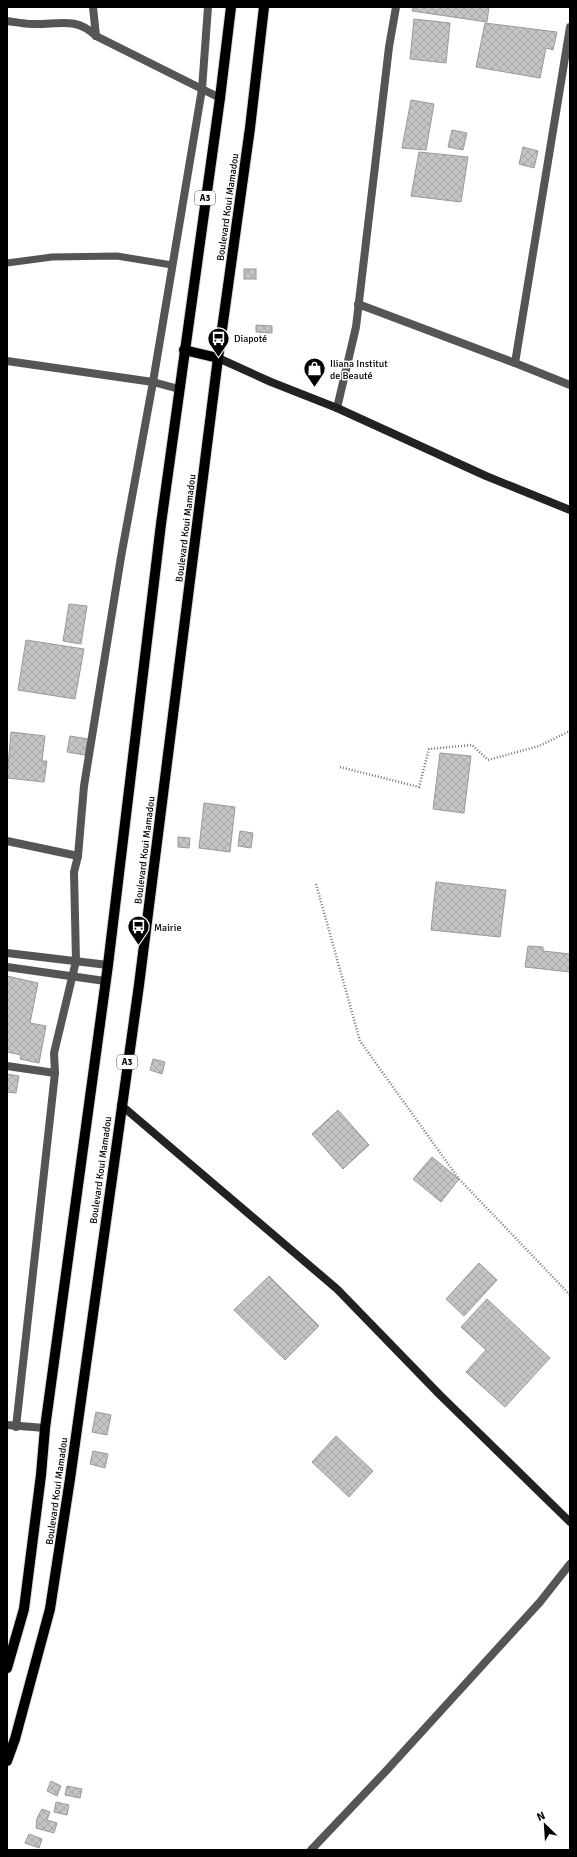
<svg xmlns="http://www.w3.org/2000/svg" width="577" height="1857" font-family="Signika,sans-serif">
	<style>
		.building { fill: url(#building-cross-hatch); stroke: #999 }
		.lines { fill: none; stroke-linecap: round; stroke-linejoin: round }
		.primary-casing { stroke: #dbdbdb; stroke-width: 12 }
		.path { stroke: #777; stroke-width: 2.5; stroke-dasharray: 1 2; stroke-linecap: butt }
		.lane { stroke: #555; stroke-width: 7 }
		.street { stroke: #555; stroke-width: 8 }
		.secondary { stroke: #222; stroke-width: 8 }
		.primary { stroke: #000; stroke-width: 10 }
		.labels { text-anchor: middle; stroke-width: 3; stroke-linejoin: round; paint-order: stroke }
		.shield { fill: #fff; stroke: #4c4c4c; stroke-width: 1 }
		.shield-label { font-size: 9px; font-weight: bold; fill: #000 }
		.street-label { font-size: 10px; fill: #000; stroke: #fff }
		.poi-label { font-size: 10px; fill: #000; stroke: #fff; text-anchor: start }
	</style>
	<defs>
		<pattern id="building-cross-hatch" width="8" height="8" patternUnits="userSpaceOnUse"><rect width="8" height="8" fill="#c4c4c4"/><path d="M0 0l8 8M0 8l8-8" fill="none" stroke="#a7a7a7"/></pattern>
	</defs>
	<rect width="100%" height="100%" fill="#fff"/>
	<g class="building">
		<polygon points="413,7 489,7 487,22 412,11"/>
		<polygon points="414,19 450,23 446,63 410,59"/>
		<polygon points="485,23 557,32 553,50 546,48 540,78 476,67"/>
		<polygon points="411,100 434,104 426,150 402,148"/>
		<polygon points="452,130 467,133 463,150 448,147"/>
		<polygon points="523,147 538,151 534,168 519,164"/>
		<polygon points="419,152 468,157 461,202 411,196"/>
		<rect x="244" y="269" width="12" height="10"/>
		<polygon points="256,325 272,326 272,333 256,332"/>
		<polygon points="69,604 87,606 81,644 63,641"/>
		<polygon points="26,640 84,649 75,699 18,690"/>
		<polygon points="11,732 45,736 42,761 47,761 44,782 7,778"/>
		<polygon points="70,736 88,739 85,755 67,752"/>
		<polygon points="440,753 471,756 464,813 433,809"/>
		<polygon points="204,803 235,807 230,852 199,848"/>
		<polygon points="240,831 253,833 251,848 238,846"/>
		<polygon points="178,837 190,838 189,848 178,847"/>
		<polygon points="436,882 506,890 500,937 431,930"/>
		<polygon points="528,946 543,947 543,951 570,954 570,972 525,967"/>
		<polygon points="7,976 38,983 30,1023 46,1026 39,1063 20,1059 21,1055 7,1052"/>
		<polygon points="153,1059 165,1062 162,1074 150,1070"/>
		<polygon points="7,1074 19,1076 16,1093 7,1092"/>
		<polygon points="338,1110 369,1145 343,1169 312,1134"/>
		<polygon points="432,1157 459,1179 441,1202 413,1179"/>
		<polygon points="479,1263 497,1280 464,1316 446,1299"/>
		<polygon points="269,1276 319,1326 285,1360 234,1310"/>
		<polygon points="487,1299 550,1358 505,1407 466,1372 486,1350 461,1327"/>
		<polygon points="96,1412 111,1415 107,1435 92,1432"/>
		<polygon points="336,1436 373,1471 349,1497 312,1462"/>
		<polygon points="93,1451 108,1454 105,1468 90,1464"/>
		<polygon points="51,1781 61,1786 57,1796 47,1791"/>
		<polygon points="67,1786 82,1789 80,1798 65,1795"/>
		<polygon points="56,1802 69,1805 67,1815 54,1812"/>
		<polygon points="42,1809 50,1812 47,1820 57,1823 54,1833 36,1828 37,1818"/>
		<polygon points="29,1834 42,1839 39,1848 25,1843"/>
	</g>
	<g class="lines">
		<defs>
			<g id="primary">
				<polyline points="184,350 218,358"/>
				<polyline points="7,1668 24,1609 41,1475 45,1428 108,965 161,524 220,98 231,7"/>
				<polyline points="7,1761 15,1739 50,1609 70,1479 139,985 218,358 250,128 264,7"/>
			</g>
		</defs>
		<use href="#primary" class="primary-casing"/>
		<g class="path">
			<polyline points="340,767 419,787 429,749 472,745 488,760 539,746 570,731"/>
			<polyline points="316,884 360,1041 459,1179 570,1295"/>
		</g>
		<polyline class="lane" points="7,263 52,257 117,256 172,265"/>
		<g class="street">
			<polyline points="93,7 96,36"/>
			<path d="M7,21c8,1 17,3 25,3 25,1 44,-8 64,12l124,62"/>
			<polyline points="358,304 515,363 570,385"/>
			<polyline points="7,361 153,382 179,389"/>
			<polyline points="515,363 570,27"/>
			<polyline points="337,408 356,327 389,47 396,7"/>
			<polyline points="7,841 78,856"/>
			<polyline points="7,953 108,965"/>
			<polyline points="7,967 105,981"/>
			<polyline points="7,1066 55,1073"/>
			<polyline points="7,1425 45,1428"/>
			<polyline points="16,1427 55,1073 54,1053 76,961 74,872 78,856 84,786 121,557 153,382 202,89 208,7"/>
			<polyline points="311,1850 386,1771 540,1602 570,1564"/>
		</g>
		<g class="secondary">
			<polyline points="218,358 271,382 337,408 486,476 570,510"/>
			<polyline points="121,1105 337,1289 440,1395 570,1522"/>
		</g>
		<use href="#primary" class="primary"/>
	</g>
	<defs>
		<symbol id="bus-pin" viewBox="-11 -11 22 30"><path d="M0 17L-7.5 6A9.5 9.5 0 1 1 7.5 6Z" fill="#000" stroke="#fff"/><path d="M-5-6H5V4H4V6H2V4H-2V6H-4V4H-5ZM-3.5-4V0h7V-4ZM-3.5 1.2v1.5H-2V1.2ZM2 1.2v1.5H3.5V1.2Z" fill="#fff"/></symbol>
		<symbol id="shop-pin" viewBox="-11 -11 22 30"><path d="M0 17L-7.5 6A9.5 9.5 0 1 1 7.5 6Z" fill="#000" stroke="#fff"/><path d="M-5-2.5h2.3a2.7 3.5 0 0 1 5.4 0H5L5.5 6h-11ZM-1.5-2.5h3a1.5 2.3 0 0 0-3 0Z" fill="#fff"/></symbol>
	</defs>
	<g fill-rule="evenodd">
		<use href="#bus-pin" x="206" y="326" width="25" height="34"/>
		<use href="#shop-pin" x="302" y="356" width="25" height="34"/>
		<use href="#bus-pin" x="126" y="914" width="25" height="34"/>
	</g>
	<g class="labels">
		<g class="shield">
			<rect x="195" y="191" width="20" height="14" rx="3"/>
			<rect x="117" y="1055" width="20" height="14" rx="3"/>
		</g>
		<g class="shield-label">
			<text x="205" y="201">A3</text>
			<text x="127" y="1065">A3</text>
		</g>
		<g class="street-label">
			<text transform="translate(227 207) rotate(-82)" y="4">Boulevard Koui Mamadou</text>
			<text transform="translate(185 528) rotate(-83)" y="4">Boulevard Koui Mamadou</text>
			<text transform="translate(144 850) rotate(-83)" y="4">Boulevard Koui Mamadou</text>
			<text transform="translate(100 1170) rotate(-82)" y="4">Boulevard Koui Mamadou</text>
			<text transform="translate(56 1491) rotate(-82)" y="4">Boulevard Koui Mamadou</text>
		</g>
		<g class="poi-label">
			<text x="234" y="342">Diapoté</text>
			<text x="330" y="367">Iliana Institut<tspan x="330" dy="12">de Beauté</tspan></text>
			<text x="154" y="931">Mairie</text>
		</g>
	</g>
	<rect width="577" height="1857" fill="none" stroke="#000000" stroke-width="16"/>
	<g transform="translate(545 1825) rotate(335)" stroke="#ffffff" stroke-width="3" paint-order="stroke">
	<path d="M0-3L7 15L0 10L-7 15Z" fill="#000000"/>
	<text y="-6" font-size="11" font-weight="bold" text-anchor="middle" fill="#000000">N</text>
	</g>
</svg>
